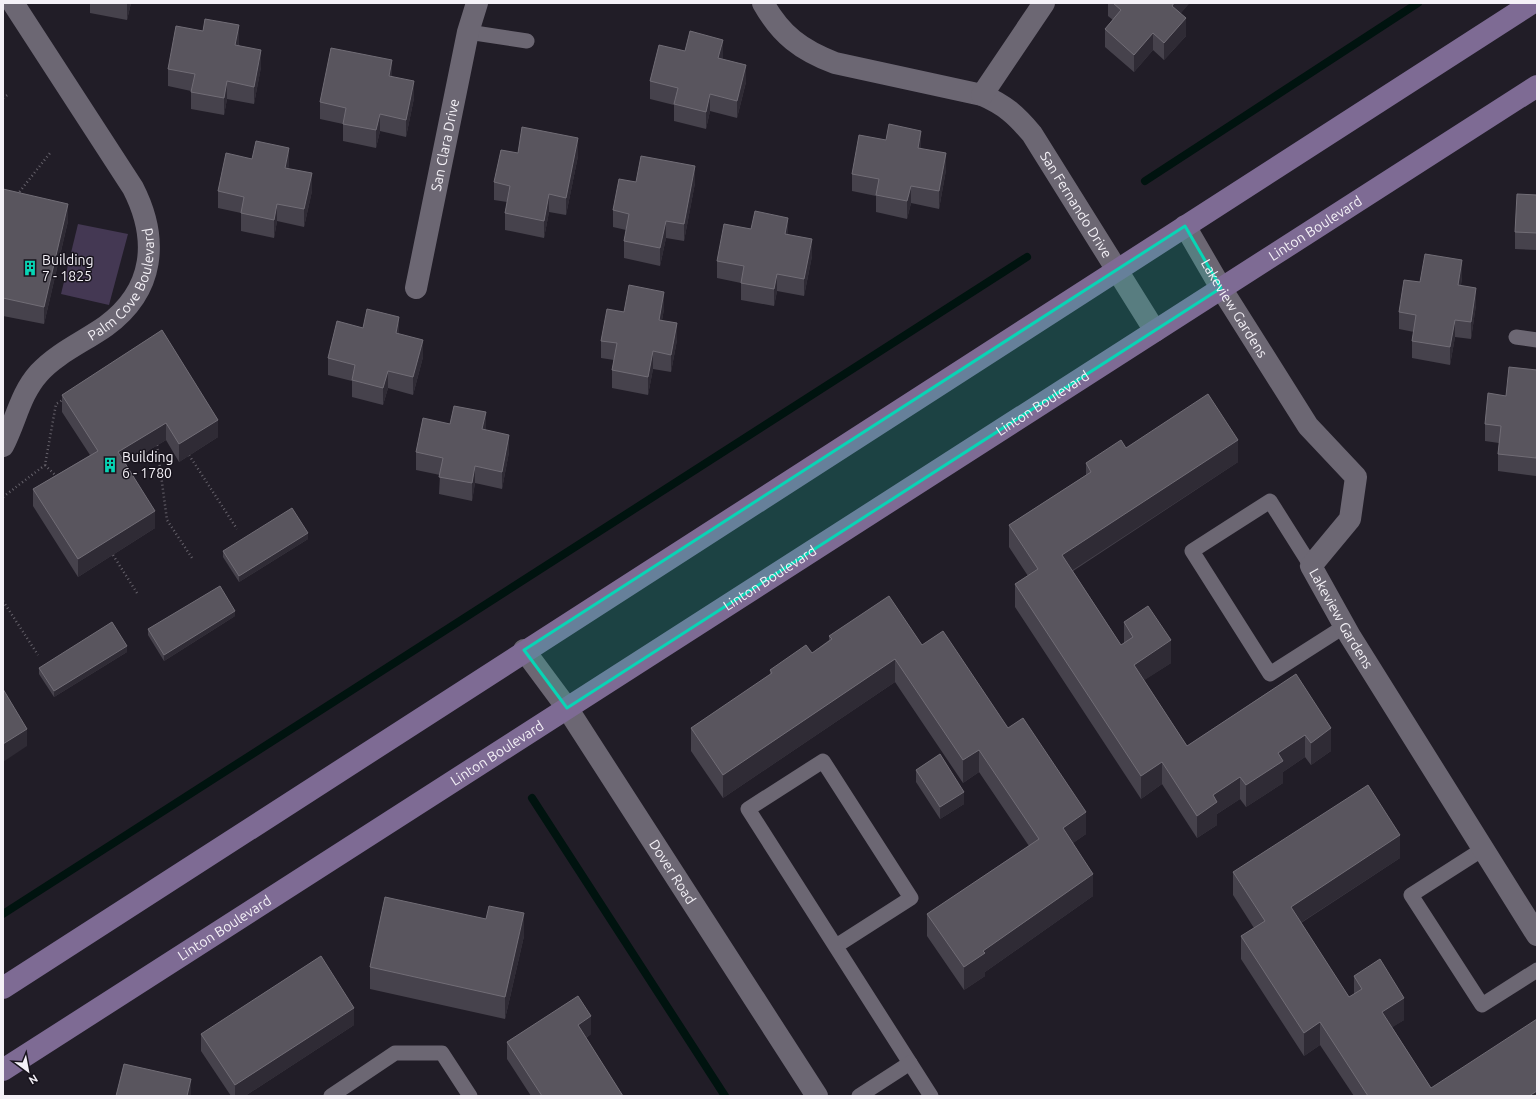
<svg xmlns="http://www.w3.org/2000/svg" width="1540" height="1099" font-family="Ubuntu,sans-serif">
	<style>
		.green { fill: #443853 }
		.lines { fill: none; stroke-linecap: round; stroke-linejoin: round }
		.stream { stroke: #00130f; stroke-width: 8 }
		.path { stroke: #66626b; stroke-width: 2.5; stroke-dasharray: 1 3; stroke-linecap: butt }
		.lane { stroke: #6c6773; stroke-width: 15 }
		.street { stroke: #6c6773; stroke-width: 22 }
		.secondary { stroke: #7e6b94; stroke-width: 22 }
		.wall { fill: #46424c }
		.shaded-wall { fill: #2f2b35 }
		.building { fill: #59555e; stroke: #716d76 }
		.marked { fill: #08d5b5; fill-opacity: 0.2; stroke: #08d5b5; stroke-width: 3; stroke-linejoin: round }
		.labels { text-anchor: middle; stroke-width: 3; stroke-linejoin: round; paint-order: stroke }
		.street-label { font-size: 14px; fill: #f4f1f7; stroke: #18141d }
		.poi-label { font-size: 14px; fill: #f4f1f7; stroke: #18141d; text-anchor: start }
	</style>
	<rect width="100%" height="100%" fill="#211d27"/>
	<polygon class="green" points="78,224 128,234 109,305 61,294"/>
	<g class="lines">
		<g class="stream">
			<polyline points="1145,181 1418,3"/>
			<polyline points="532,798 725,1096"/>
			<polyline points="3,914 1027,257"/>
		</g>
		<g class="path">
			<polyline points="3,98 9,94"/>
			<polyline points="17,195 50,153"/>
			<polyline points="157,445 167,520 192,558"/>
			<polyline points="189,455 237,529"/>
			<polyline points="45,465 57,477"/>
			<polyline points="3,497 45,465 56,404 64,399"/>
			<polyline points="113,555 137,593"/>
			<polyline points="3,601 38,655"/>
		</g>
		<g class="lane">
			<polyline points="468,32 527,41"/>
			<polyline points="1516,337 1537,340"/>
			<polyline points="1311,566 1270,501 1192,551 1270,674 1345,626"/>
			<polyline points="1483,849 1411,895 1482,1005 1537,970"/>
			<polyline points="836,946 911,898 823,761 748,809 931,1096"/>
			<polyline points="331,1096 395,1053 442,1053 470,1096"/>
			<polyline points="859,1096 910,1063"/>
		</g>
		<g class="street">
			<path id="s1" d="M763,3c18,32 38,47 72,60l147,32c23,10 34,20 50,39l123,197"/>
			<polyline points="982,95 1044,3"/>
			<path id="s2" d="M1185,226l36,62 87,138 48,51 -6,42 -39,47 39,70 187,299"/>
			<path id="s3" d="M416,288l52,-256 9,-29"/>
			<path id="s4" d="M3,446c13,-25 17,-52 36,-73 18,-20 46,-32 67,-47 49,-36 53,-87 27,-138l-120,-185"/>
			<path id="s5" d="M524,650l43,58 250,388"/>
		</g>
		<g class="secondary">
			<polyline points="3,988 1532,3"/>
			<path id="s6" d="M3,1070l1534,-984"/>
		</g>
	</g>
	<g class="wall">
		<polygon points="90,3 131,3 127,20 90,13"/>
		<polygon points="1108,3 1189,3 1180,14 1186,36 1164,60 1153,50 1134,72 1105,47 1105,29 1113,20 1108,16"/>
		<polygon points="203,31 239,43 239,45 261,67 254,104 227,99 224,115 191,109 191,91 168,86 168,69"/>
		<polygon points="685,51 723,57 722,59 746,82 737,118 710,111 706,129 674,121 674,105 650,99 650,81"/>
		<polygon points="392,76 414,98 406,137 380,131 376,148 343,141 343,124 320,119 320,102"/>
		<polygon points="921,148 946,170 939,209 911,203 907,219 876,212 876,196 852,191 852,174"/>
		<polygon points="518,153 578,156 566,215 549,212 544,238 505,230 505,213 507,202 494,200 494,182"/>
		<polygon points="252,159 289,165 288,168 312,191 304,227 277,221 274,238 241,231 241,213 218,208 218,191"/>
		<polygon points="636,182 695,183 684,241 666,238 660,266 624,258 624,241 626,230 613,227 613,210"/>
		<polygon points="3,189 68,221 44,324 3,316"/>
		<polygon points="1537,195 1537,250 1515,249 1515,232"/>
		<polygon points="751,229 788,234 812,256 804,296 777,291 774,306 741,300 741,283 717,278 717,261"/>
		<polygon points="1462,277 1461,285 1476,305 1471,339 1455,337 1450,365 1412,358 1412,341 1414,332 1399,329 1399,312 1420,282"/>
		<polygon points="664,309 662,320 677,340 671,372 653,369 648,395 612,388 612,370 614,360 601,358 601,341 624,312"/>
		<polygon points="363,328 399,334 423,357 413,395 388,388 383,405 352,397 352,381 328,375 328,358"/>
		<polygon points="1537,370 1537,470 1536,476 1498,471 1498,454 1499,443 1485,441 1485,424 1506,396"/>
		<polygon points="62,395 218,437 179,462 166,440 126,464 155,528 78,577 33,506 33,489 90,455 62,412"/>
		<polygon points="450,424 486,430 509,452 502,489 475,483 472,501 439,494 440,475 416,470 416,452"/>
		<polygon points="1126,448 1238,462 1073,571 1121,645 1124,643 1124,622 1171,663 1144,680 1187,746 1296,674 1331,751 1311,765 1305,757 1283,772 1283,783 1246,807 1240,799 1217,814 1217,825 1197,838 1162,784 1141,799 1015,607 1015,584 1028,576 1009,547 1009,525 1086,475 1086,463"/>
		<polygon points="308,539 239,582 223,557 223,551"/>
		<polygon points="235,616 164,661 148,635 148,629"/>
		<polygon points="829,636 922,645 1008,728 1086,834 1073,843 1093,896 985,972 985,976 964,990 927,936 927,914 1029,846 979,772 963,783 895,682 723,798 691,751 691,728 770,675 770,670 812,653 829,640"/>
		<polygon points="127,652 54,697 39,674 39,668"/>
		<polygon points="916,770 964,804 940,819 916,782"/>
		<polygon points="1400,858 1301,923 1349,997 1354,994 1354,976 1404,1020 1392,1027 1431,1088 1537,1096 1354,1096 1320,1045 1304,1056 1241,959 1241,936 1254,928 1233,895 1233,872"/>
		<polygon points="524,936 505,1019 370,989 370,967"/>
		<polygon points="354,1025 245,1096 231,1096 201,1051 201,1034"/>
		<polygon points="591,1034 586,1038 623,1096 531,1096 507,1059 507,1042"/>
	</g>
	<g class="shaded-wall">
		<polygon points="127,3 131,3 127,20"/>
		<polygon points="1174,3 1189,3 1189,4 1172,23 1172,6"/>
		<polygon points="1186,18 1186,36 1164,60 1164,43"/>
		<polygon points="239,25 239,43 235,62 235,45"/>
		<polygon points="1153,33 1153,50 1134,72 1134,55"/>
		<polygon points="723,40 723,57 718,75 718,58"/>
		<polygon points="261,50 261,67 254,104 254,87"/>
		<polygon points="392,60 392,77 389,76"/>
		<polygon points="746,65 746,82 737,118 737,101"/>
		<polygon points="227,81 227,99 224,115 224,98"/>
		<polygon points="414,81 414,98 406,137 406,120"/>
		<polygon points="710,94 710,111 706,129 706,112"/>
		<polygon points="380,114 380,131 376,148 376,130"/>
		<polygon points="921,131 921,148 918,148"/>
		<polygon points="578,138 578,156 566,215 566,198"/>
		<polygon points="289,148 289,165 285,185 285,168"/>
		<polygon points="946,153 946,170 939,209 939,191"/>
		<polygon points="695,166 695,183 684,241 684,224"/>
		<polygon points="312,173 312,191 304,227 304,209"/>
		<polygon points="911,186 911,203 907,219 907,201"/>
		<polygon points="549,194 549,212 544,238 544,221"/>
		<polygon points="68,204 68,221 44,324 44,307"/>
		<polygon points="277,204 277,221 274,238 274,220"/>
		<polygon points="788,218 788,235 785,234"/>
		<polygon points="666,221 666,238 660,266 660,248"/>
		<polygon points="812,239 812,256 804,296 804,279"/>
		<polygon points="1462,260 1462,277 1458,302 1458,285"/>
		<polygon points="777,274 777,291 774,306 774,289"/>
		<polygon points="1476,288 1476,305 1471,339 1471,322"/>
		<polygon points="664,292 664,309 659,337 659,320"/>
		<polygon points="399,317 399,335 396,333"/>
		<polygon points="1455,320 1455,337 1450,365 1450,347"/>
		<polygon points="677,323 677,340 671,372 671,355"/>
		<polygon points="423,340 423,357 413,395 413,377"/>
		<polygon points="653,351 653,369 648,395 648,377"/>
		<polygon points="388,371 388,388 383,405 383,388"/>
		<polygon points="486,412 486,430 482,447 482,429"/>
		<polygon points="218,420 218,437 179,462 179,444"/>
		<polygon points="166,423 166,440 118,469 118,452"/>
		<polygon points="509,435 509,452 502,489 502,472"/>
		<polygon points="1238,440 1238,462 1062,577 1062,555"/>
		<polygon points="1537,452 1537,470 1536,476 1536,458"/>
		<polygon points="475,466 475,483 472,501 472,483"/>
		<polygon points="155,511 155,528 78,577 78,559"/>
		<polygon points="308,533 308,539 239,582 239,576"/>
		<polygon points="3,609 4,609 4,626 3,627"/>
		<polygon points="235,611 235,616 164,661 164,655"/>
		<polygon points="1171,640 1171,663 1134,687 1134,665"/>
		<polygon points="127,646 127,652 54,697 54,691"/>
		<polygon points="895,659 895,682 723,798 723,775"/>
		<polygon points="1331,728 1331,751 1311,765 1311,743"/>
		<polygon points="27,729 27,746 3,762 3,744"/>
		<polygon points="1305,735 1305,757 1283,772 1283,783 1246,807 1246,785 1278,753"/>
		<polygon points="979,750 979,772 963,783 963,760"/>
		<polygon points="1162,762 1162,784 1141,799 1141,776"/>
		<polygon points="1240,777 1240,799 1217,814 1217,825 1197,838 1197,816 1213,795"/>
		<polygon points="964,792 964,804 940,819 940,807"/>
		<polygon points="1086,812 1086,834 1063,850 1063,828"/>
		<polygon points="1400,835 1400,858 1291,929 1291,907"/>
		<polygon points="1093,874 1093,896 985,972 985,976 964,990 964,967 983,951"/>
		<polygon points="524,913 524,936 505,1019 505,997"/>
		<polygon points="1404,998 1404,1020 1382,1034 1382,1012"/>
		<polygon points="354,1008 354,1025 245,1096 235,1096 235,1085"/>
		<polygon points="591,1016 591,1034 578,1043 578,1025"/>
		<polygon points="1320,1022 1320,1045 1304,1056 1304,1033"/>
		<polygon points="191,1079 191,1096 187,1096"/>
		<polygon points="1537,1091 1537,1096 1529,1096"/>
	</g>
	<g class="building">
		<polygon points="1113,3 1174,3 1172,6 1186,18 1164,43 1153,33 1134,55 1105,29 1121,10"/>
		<polygon points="205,19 239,25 235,45 261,50 254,87 227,81 224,98 191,92 195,74 168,69 176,26 203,31"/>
		<polygon points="690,31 723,40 718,58 746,65 737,101 710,94 706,112 674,104 678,88 650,81 659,45 685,51"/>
		<polygon points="331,48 392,60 389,76 414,81 406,120 380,114 376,130 343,124 346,108 320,102"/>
		<polygon points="889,124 921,131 918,148 946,153 939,191 911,186 907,201 876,195 879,179 852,174 859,135 886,140"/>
		<polygon points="522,127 578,138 566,198 549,194 544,221 505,213 510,186 494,182 501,150 518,153"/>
		<polygon points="256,141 289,148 285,168 312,173 304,209 277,204 274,220 241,213 244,197 218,191 226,153 252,159"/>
		<polygon points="641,156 695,166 684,224 666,221 660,248 624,241 629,214 613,210 619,179 636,182"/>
		<polygon points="3,189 68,204 44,307 3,298"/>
		<polygon points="1517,194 1537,195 1537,233 1515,232"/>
		<polygon points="755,211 788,218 785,234 812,239 804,279 777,274 774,289 741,283 744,266 717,261 724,224 751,229"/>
		<polygon points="1425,254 1462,260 1458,285 1476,288 1471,322 1455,320 1450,347 1412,341 1416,315 1399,312 1404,280 1420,282"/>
		<polygon points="629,285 664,292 659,320 677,323 671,355 653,351 648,377 612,370 617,343 601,341 607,309 624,312"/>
		<polygon points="367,309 399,317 396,333 423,340 413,377 388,371 383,388 352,380 355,365 328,358 337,321 363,328"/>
		<polygon points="162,330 218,420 179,444 166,423 118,452 155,511 78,559 33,489 98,451 62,395"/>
		<polygon points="1509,367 1537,370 1537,452 1536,458 1498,454 1501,426 1485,424 1488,393 1506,396"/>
		<polygon points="1208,394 1238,440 1062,555 1121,645 1133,637 1124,622 1148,606 1171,640 1134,665 1187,746 1296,674 1331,728 1311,743 1305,735 1278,753 1283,761 1246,785 1240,777 1213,795 1217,802 1197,816 1162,762 1141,776 1015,584 1038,569 1009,525 1091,472 1086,463 1121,440 1126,448"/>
		<polygon points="454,406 486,412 482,429 509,435 502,472 475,466 472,483 439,477 443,458 416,452 423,418 450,424"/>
		<polygon points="292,508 308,533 239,576 223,551"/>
		<polygon points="220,586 235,611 164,655 148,629"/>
		<polygon points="889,596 922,645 943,631 1008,728 1023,718 1086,812 1063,828 1093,874 983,951 985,953 964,967 927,914 1039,839 979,750 963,760 895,659 723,775 691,728 772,673 770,670 806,645 812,653 832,639 829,636"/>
		<polygon points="112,622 127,646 54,691 39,668"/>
		<polygon points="3,689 27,729 3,744"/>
		<polygon points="940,754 964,792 940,807 916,770"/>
		<polygon points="1368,785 1400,835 1291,907 1349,997 1362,989 1354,976 1380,959 1404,998 1382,1012 1431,1088 1537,1019 1537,1091 1529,1096 1368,1096 1320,1022 1304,1033 1241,936 1265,921 1233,872"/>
		<polygon points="385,897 486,919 489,906 524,913 505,997 370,967"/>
		<polygon points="321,956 354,1008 235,1085 201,1034"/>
		<polygon points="578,996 591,1016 578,1025 623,1096 542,1096 507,1042"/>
		<polygon points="124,1064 191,1079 187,1096 116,1096"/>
	</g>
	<path class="marked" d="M1185,226l36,62 -654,420 -43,-58z"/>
	<defs>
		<symbol id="building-bare" viewBox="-9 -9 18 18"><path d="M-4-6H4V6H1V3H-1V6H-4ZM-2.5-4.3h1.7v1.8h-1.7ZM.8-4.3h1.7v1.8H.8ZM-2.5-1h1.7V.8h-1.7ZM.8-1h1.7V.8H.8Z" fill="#08d5b5" stroke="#18141d" stroke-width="2.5" paint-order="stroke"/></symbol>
	</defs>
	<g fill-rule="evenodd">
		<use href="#building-bare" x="19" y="257" width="22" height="22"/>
		<use href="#building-bare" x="99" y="454" width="22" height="22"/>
	</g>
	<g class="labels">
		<g class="street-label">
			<text dy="5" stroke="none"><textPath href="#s3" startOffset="146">San Clara Drive</textPath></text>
			<text dy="5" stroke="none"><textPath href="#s1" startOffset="394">San Fernando Drive</textPath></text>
			<text dy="5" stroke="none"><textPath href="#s6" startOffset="1559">Linton Boulevard</textPath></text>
			<text dy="5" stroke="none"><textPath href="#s4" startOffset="210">Palm Cove Boulevard</textPath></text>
			<text dy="5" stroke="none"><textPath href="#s2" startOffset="96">Lakeview Gardens</textPath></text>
			<text dy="5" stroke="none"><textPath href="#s6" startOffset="1235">Linton Boulevard</textPath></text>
			<text dy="5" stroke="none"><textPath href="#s6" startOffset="911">Linton Boulevard</textPath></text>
			<text dy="5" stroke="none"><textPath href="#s2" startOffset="469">Lakeview Gardens</textPath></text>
			<text dy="5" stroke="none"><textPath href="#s6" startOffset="587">Linton Boulevard</textPath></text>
			<text dy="5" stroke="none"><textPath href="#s5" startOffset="267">Dover Road</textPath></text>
			<text dy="5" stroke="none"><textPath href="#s6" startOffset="263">Linton Boulevard</textPath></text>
		</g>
		<g class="poi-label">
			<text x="42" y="265">Building<tspan x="42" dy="16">7 - 1825</tspan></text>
			<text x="122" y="462">Building<tspan x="122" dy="16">6 - 1780</tspan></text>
		</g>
	</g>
	<rect width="1540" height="1099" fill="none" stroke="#f4f1f7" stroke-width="8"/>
	<g transform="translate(28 1071) rotate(148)" stroke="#18141d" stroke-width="3" paint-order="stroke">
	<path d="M0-3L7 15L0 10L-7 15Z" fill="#f4f1f7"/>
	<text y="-6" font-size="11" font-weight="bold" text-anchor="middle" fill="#f4f1f7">N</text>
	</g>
</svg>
